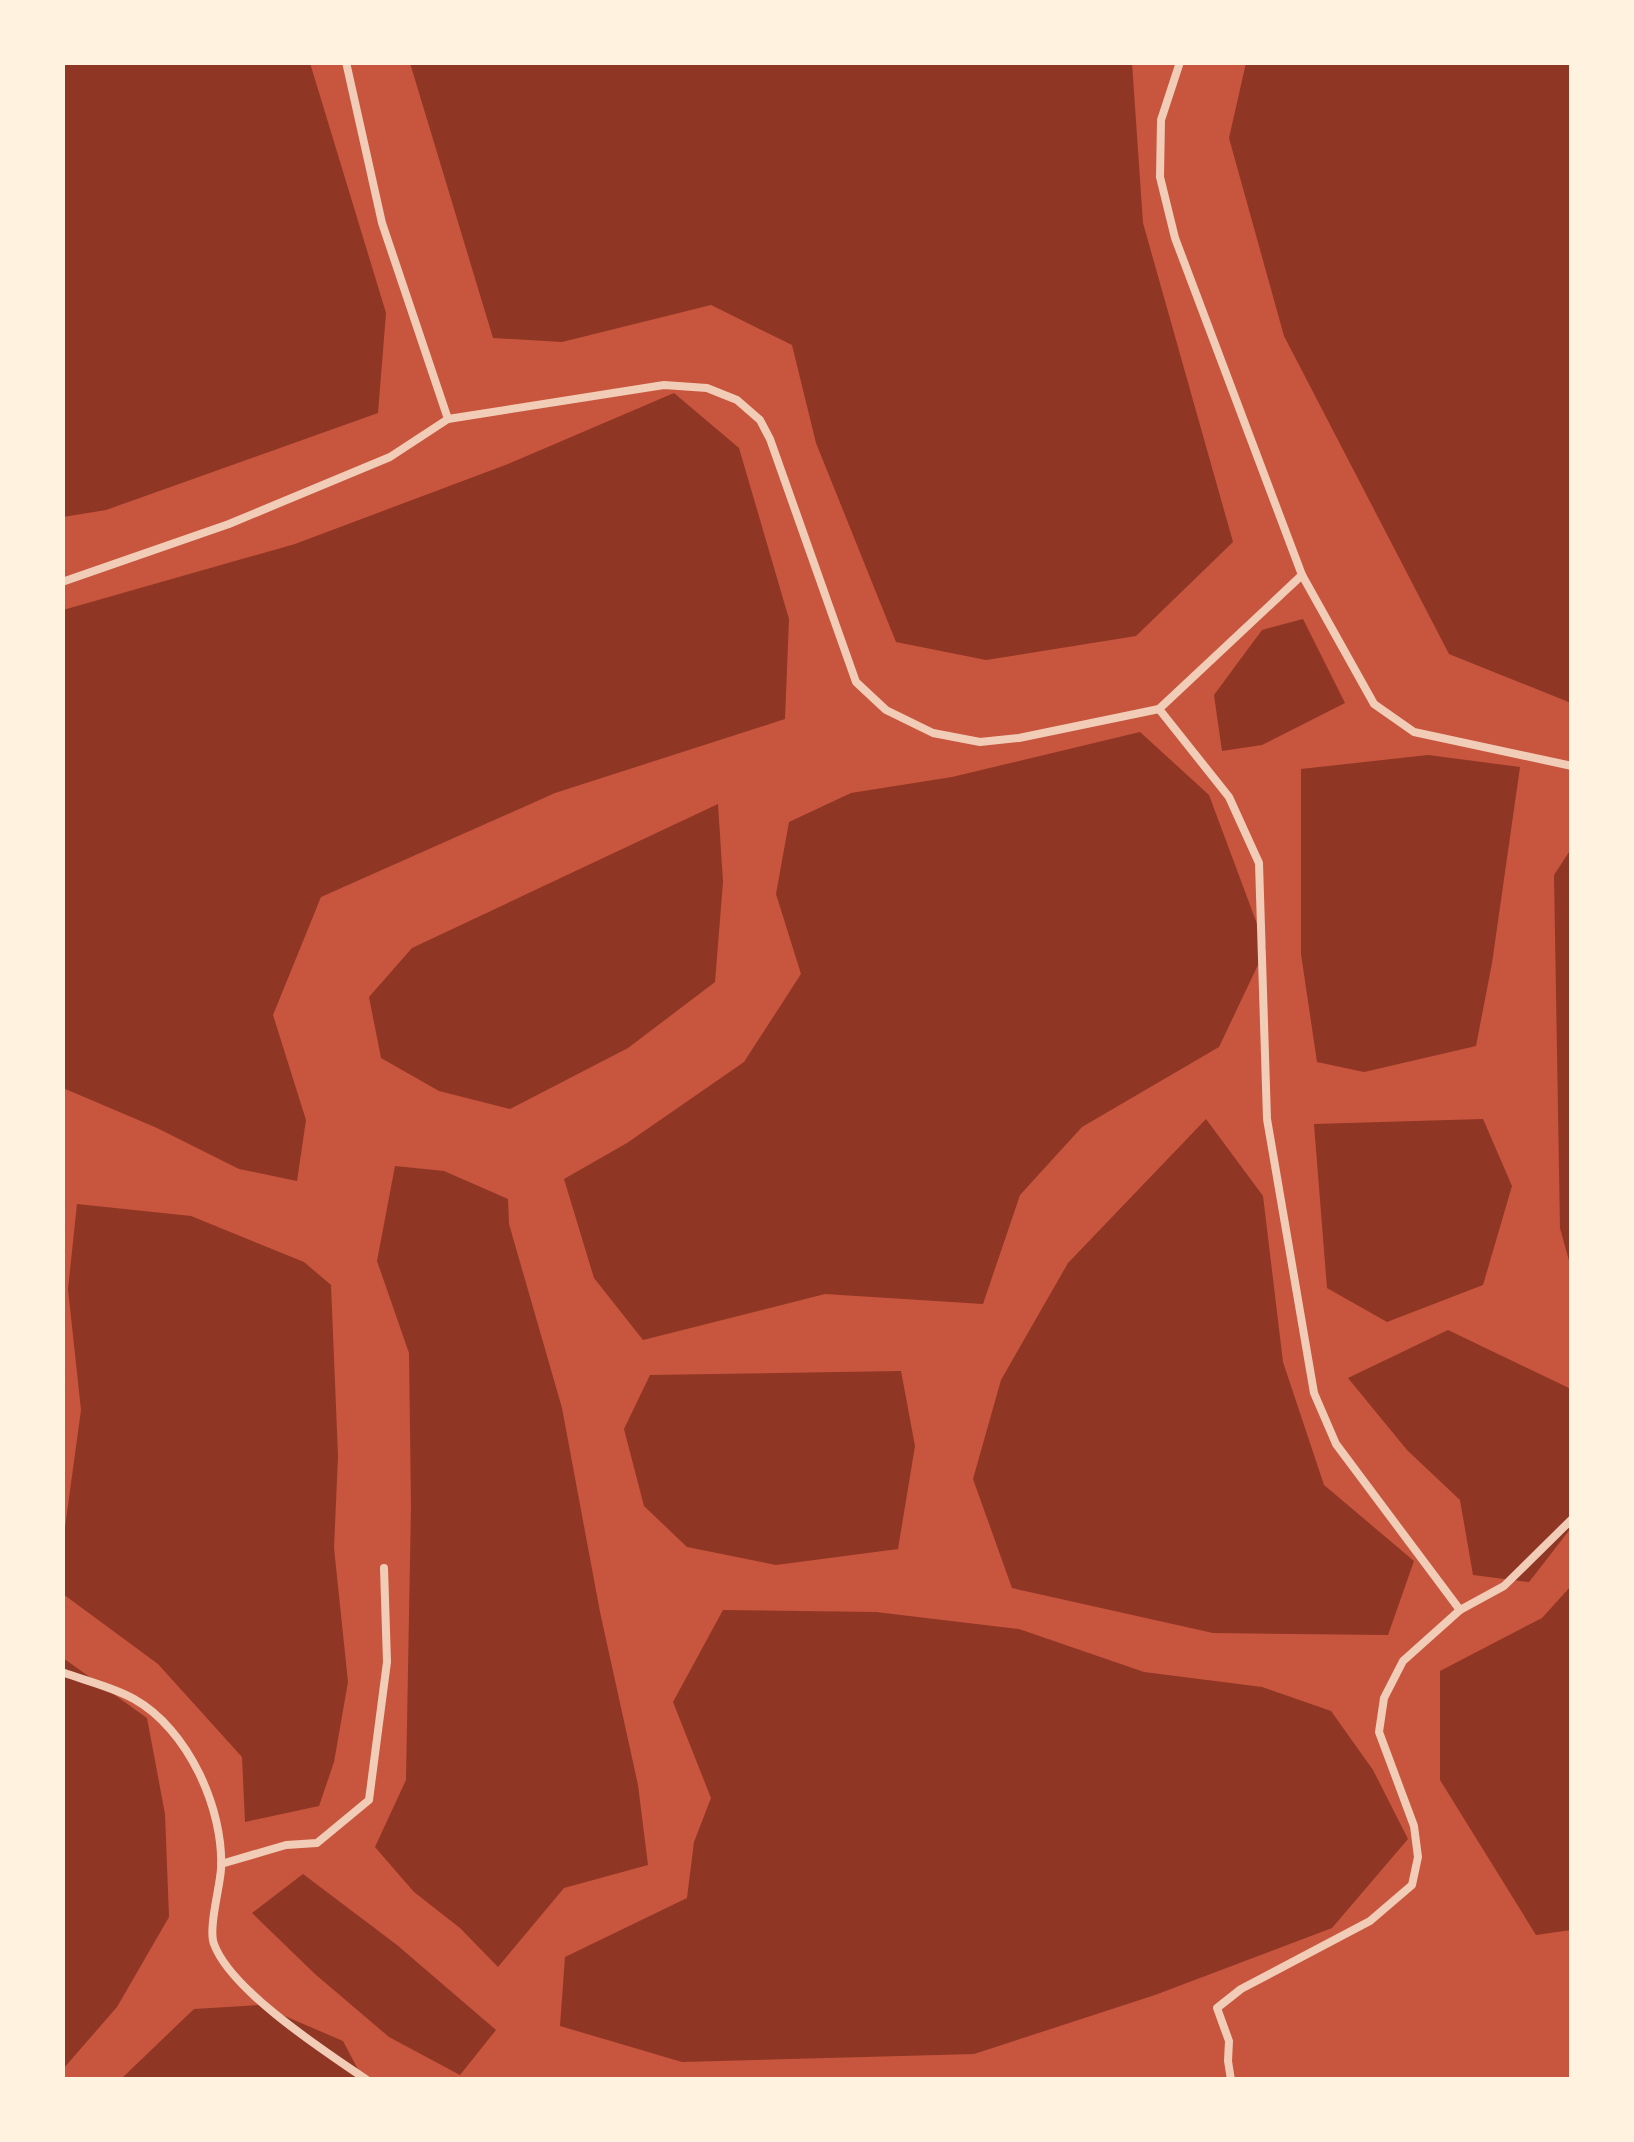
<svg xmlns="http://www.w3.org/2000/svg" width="1634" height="2142" font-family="'Asap Condensed',sans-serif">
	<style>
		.water { fill: #8f3625 }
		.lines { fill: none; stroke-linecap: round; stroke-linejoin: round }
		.service { stroke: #f1ccb7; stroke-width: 8 }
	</style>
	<rect width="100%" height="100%" fill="#c8553d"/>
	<g class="water">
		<polygon points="63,62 310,63 386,313 378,413 106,510 63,517"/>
		<polygon points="410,63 1132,63 1143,223 1233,542 1136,636 986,660 896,642 816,443 792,345 711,305 562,342 493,338"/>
		<polygon points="1246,63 1571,63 1571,703 1449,654 1284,336 1229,138"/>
		<polygon points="674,393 739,448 789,619 785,719 555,793 321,897 273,1015 306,1120 297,1181 239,1169 157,1128 63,1088 63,610 295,544 508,464"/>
		<polygon points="1303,619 1345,703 1262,745 1222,751 1214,695 1262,630"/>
		<polygon points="1140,732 1209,795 1266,948 1219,1047 1082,1127 1020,1195 983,1304 825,1294 643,1340 594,1278 564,1179 627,1143 744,1062 801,974 776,894 789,822 851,793 952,777"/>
		<polygon points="1428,755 1520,767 1492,963 1476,1046 1364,1072 1317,1062 1301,954 1301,769"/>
		<polygon points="718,804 723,882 715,982 628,1048 510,1109 439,1091 381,1058 369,997 412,948"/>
		<polygon points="1571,849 1571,1268 1560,1228 1554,875"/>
		<polygon points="1206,1119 1263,1196 1283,1362 1324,1485 1414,1561 1388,1635 1213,1633 1012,1588 973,1479 1001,1380 1068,1263"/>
		<polygon points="1483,1119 1512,1186 1483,1285 1387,1322 1327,1288 1314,1124"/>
		<polygon points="395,1166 444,1171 508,1199 509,1224 562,1408 600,1612 638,1785 648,1865 564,1888 498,1967 460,1928 414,1892 375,1847 406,1780 411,1506 409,1353 377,1261"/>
		<polygon points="77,1204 191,1216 304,1262 331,1285 338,1456 334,1548 348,1682 334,1762 319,1806 245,1822 242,1757 158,1664 63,1594 63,1542 81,1410 68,1289"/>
		<polygon points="1448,1330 1571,1389 1571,1528 1529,1582 1473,1575 1460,1500 1407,1450 1348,1378"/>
		<polygon points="901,1371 915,1446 898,1549 776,1565 687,1547 644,1506 624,1429 650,1375"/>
		<polygon points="1571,1586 1571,1930 1536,1935 1440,1780 1440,1671 1542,1618"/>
		<polygon points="723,1610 876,1612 1019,1629 1144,1672 1262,1687 1331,1711 1373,1770 1408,1839 1332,1928 1155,1995 974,2054 682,2062 560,2026 565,1957 687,1898 694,1842 711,1798 673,1702"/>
		<polygon points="63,1658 147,1718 165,1814 169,1917 117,2007 63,2069"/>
		<polygon points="303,1874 397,1945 496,2030 460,2075 389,2037 315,1974 252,1913"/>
		<polygon points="259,2005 343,2041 363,2079 120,2080 194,2009"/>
	</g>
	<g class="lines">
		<g class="service">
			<polyline points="346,62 382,223 448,419"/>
			<polyline points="1180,62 1161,120 1160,177 1175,238 1302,575 1374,704 1414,732 1572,766"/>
			<polyline points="62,582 229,524 390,457 448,419 664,385 707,388 737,400 760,420 770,439 856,682 886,710 933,733 980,742 1019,738 1159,709 1302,575"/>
			<polyline points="1159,709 1229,797 1259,863 1267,1119 1314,1393 1336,1444 1460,1610"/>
			<path d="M62,1672c24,9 51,15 72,27 54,30 90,110 87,170 -1,18 -13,60 -7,75 17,47 112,108 153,136"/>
			<polyline points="221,1864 286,1845 317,1843 369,1800 387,1662 384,1568"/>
			<polyline points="1231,2080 1228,2061 1229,2041 1217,2008 1241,1989 1370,1921 1412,1885 1418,1857 1414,1826 1379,1732 1384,1698 1403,1661 1460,1610 1504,1586 1572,1519"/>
		</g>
	</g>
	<rect width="1634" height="2142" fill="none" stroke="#fff3e0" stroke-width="130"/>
</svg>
